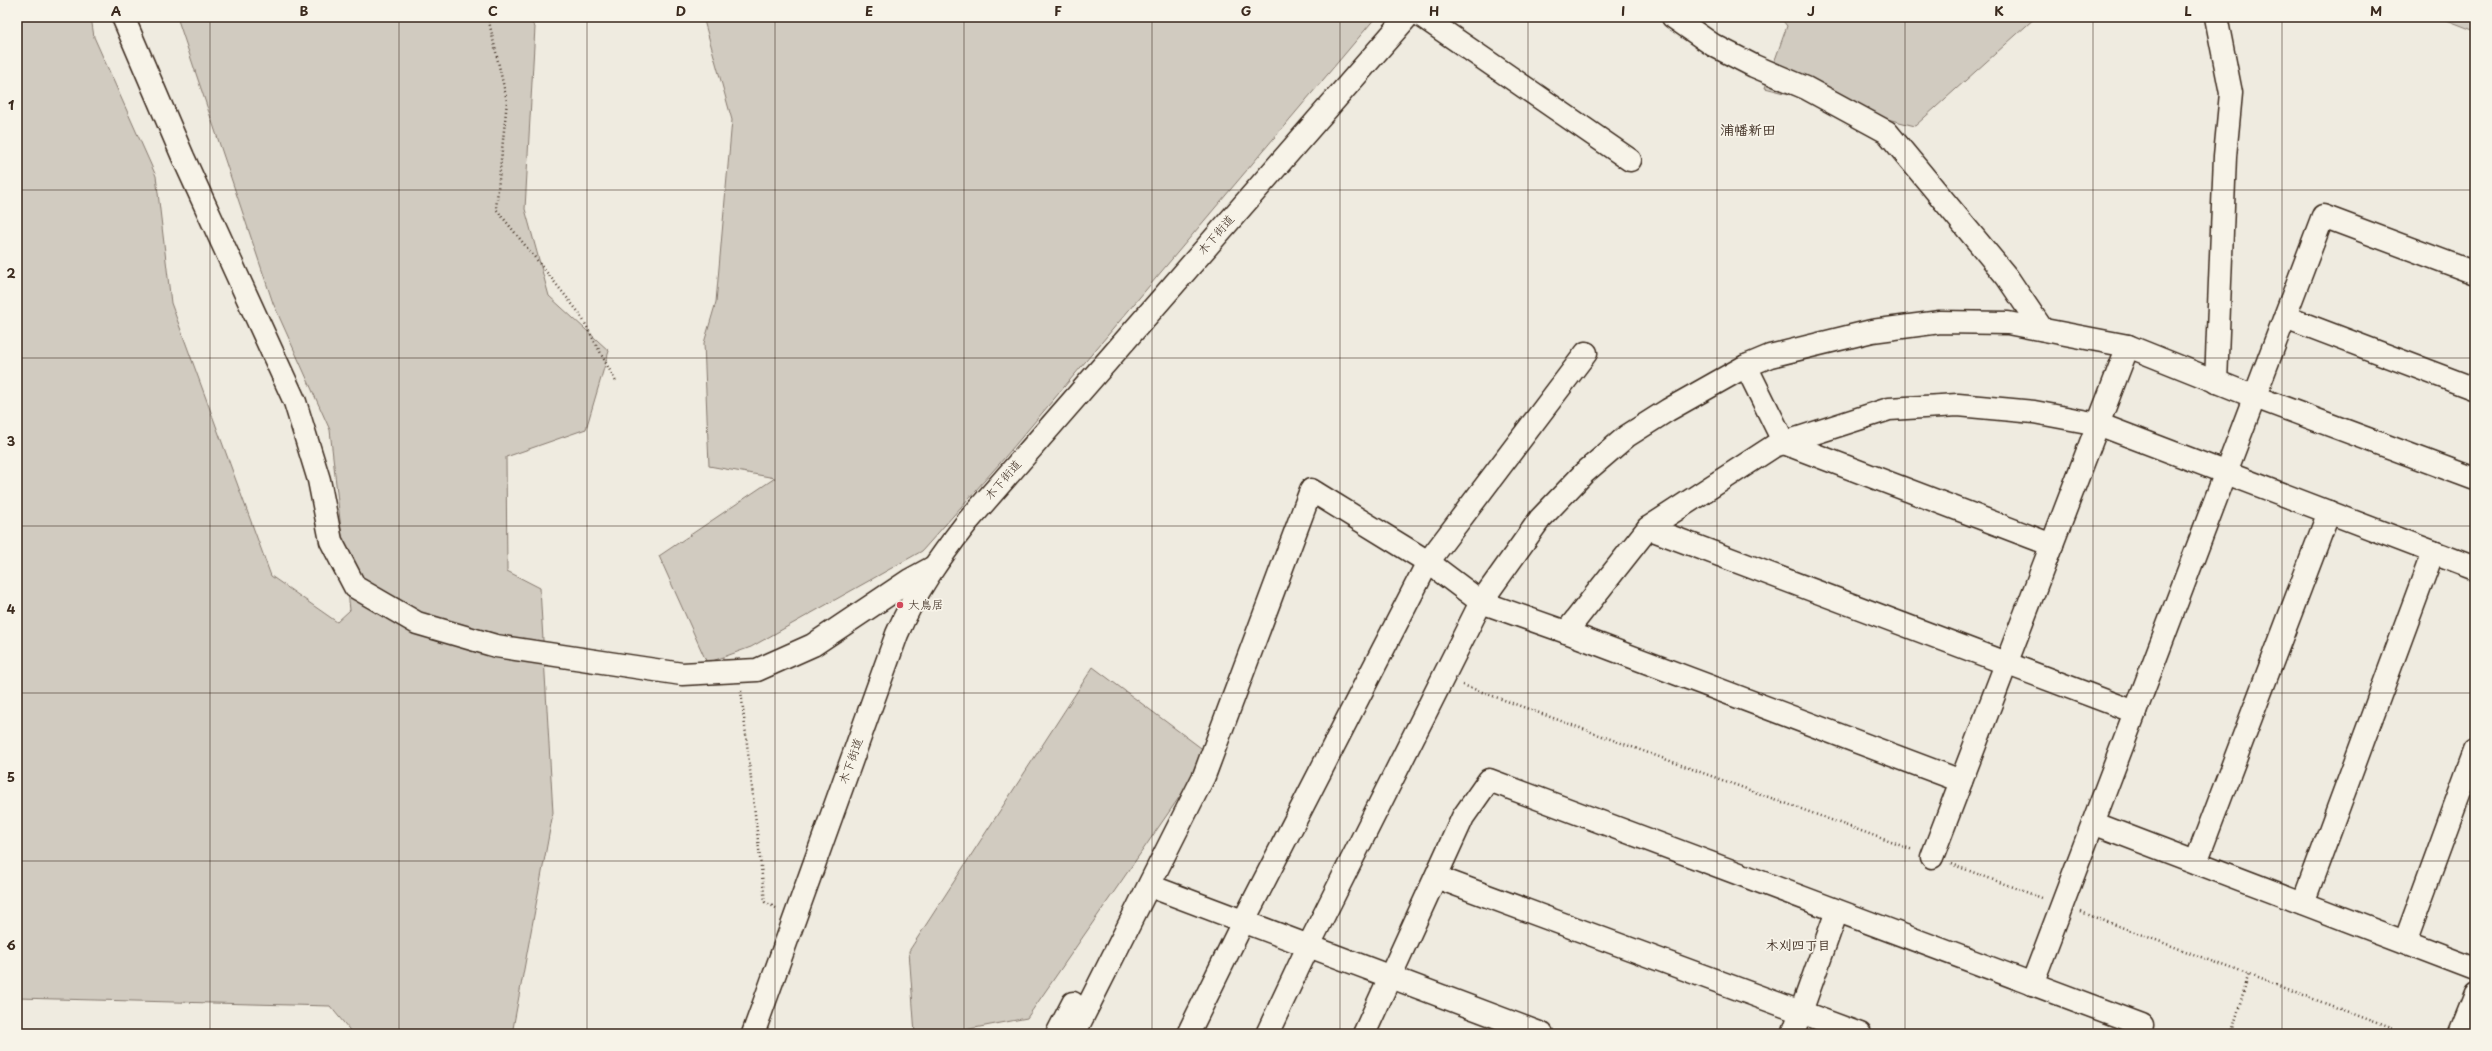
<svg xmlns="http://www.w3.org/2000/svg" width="2492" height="1051" font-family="'Playpen Sans','Klee One',sans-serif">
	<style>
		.green { fill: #d1cbc0; stroke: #867a6f }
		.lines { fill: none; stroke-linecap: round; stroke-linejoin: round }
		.minor-casing { stroke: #3b2a1e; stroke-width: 25 }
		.major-casing { stroke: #3b2a1e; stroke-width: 25 }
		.path { stroke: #3b2a1e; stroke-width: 2.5; stroke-dasharray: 1 3; stroke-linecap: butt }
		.minor { stroke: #f7f3e8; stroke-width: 22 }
		.major { stroke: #f7f3e8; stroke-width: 22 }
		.grid { fill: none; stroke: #3b2a1e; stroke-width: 1; stroke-opacity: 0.55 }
		.poi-dot { fill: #d1495b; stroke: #f7f3e8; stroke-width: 1.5 }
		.labels { text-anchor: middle; stroke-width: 3.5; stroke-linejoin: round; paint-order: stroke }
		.street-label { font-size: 12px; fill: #3b2a1e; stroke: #f7f3e8 }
		.poi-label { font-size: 12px; fill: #3b2a1e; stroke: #f7f3e8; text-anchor: start }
		.neighbourhood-label { font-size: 13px; font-weight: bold; fill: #3b2a1e; stroke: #f7f3e8 }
		.quarter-label { font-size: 14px; font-weight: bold; fill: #3b2a1e; stroke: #f7f3e8 }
		.neatline { fill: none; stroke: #3b2a1e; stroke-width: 1.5 }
		.grid-label { font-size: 13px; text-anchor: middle; font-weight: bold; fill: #3b2a1e }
	</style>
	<rect width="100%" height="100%" fill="#efebe0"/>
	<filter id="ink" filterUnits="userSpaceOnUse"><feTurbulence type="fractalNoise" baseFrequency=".025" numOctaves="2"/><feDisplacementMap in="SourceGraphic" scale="8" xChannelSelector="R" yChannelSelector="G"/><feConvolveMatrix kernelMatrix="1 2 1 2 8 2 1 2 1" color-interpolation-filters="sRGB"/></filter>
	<g filter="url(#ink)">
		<g class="green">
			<polygon points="17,17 91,17 94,37 156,176 171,303 271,576 337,622 350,610 330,430 273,303 177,17 526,17 535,27 525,209 549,296 609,351 586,429 506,457 507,571 540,588 553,813 512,1034 353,1034 330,1006 17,998"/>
			<polygon points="703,17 1376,17 1000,463 922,551 751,647 707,663 659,556 775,478 709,466 704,343 716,302 732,120"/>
			<polygon points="1780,17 2036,17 1915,126 1765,88 1787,26"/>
			<polygon points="2439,17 2475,17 2475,31 2470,29"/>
			<polygon points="1093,667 1209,754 1027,1018 943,1034 915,1034 909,951"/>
		</g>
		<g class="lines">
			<defs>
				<g id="minor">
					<polyline points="123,17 183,157 295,402 319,480 331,541 355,587 417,623 496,646 682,674 757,670 813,645 910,580 932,568"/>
					<polyline points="1423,17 1630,160"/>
					<polyline points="1673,17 1713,45 1754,66 1806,88 1887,132 2007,277 2042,329"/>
					<polyline points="2216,17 2231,93 2225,156 2216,382"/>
					<polyline points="2285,317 2475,389"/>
					<polyline points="1746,366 1784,443 2052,545"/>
					<polyline points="1648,528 2135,712"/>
					<polyline points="1566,632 1648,528 1774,446 1889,409 1958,405 2034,412 2098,424 2475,568"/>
					<polyline points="2093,823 2475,969"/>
					<polyline points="1932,857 2128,346"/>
					<polyline points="2196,862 2329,512"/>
					<polyline points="1436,877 1860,1034"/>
					<polyline points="1150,886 1542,1034"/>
					<polyline points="2303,903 2433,552"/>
					<polyline points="2405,942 2475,751"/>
					<polyline points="2032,984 2323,216 2475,273"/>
					<polyline points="1057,1034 1073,1003"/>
					<polyline points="1074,1034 1204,776 1311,490 1428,562 1481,602 1566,632 1961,781"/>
					<polyline points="1188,1034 1243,922 1428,562 1586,353"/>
					<polyline points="1267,1034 1308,947 1481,602 1540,519 1584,473 1627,436 1668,410 1746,366 1770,356 1872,331 1940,322 2008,323 2128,346 2255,397 2475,479"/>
					<polyline points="1364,1034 1463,817 1489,780 2142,1025 2139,1034"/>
					<polyline points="1793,1034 1837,911"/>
					<polyline points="2459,1034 2475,994"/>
				</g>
				<path id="major" d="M753,1034l144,-400c18,-42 43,-77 71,-113l439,-504"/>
			</defs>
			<use href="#minor" class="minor-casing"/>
			<use href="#major" class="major-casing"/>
			<g class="path">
				<polyline points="488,17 507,101 496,209 580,314 616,382"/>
				<polyline points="1463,685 1913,850"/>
				<polyline points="741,691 765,902 776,908"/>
				<polyline points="1951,864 2042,898"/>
				<polyline points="2081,912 2407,1034"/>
				<polyline points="66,1034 100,1034"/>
				<polyline points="2231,1034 2249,973"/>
			</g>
			<use href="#minor" class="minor"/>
			<use href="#major" class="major"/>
		</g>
	</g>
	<path class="grid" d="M210,17v1017M399,17v1017M587,17v1017M775,17v1017M964,17v1017M1152,17v1017M1340,17v1017M1528,17v1017M1717,17v1017M1905,17v1017M2093,17v1017M2282,17v1017M17,190h2458M17,358h2458M17,526h2458M17,693h2458M17,861h2458"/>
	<circle class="poi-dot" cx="900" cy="605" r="4"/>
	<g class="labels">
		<g class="street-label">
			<text transform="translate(1216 235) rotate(-49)" y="4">木下街道</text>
			<text transform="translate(1003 480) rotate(-49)" y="4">木下街道</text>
			<text transform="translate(851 761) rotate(-70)" y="4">木下街道</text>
		</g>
		<g class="poi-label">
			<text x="908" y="609">大鳥居</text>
		</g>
		<g class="neighbourhood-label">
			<text x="1798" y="950">木刈四丁目</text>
		</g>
		<g class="quarter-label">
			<text x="1748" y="135">浦幡新田</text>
		</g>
	</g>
	<rect width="2492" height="1051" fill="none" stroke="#f7f3e8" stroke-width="44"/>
	<rect x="22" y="22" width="2448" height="1007" class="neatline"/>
	<g class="grid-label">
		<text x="116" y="16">A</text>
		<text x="304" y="16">B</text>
		<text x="493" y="16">C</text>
		<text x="681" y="16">D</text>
		<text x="869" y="16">E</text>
		<text x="1058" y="16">F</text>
		<text x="1246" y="16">G</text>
		<text x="1434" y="16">H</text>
		<text x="1623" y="16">I</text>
		<text x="1811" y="16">J</text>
		<text x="1999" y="16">K</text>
		<text x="2188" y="16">L</text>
		<text x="2376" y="16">M</text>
		<text x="11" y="110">1</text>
		<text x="11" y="278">2</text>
		<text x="11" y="446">3</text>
		<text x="11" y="614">4</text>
		<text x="11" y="782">5</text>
		<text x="11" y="950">6</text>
	</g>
</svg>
